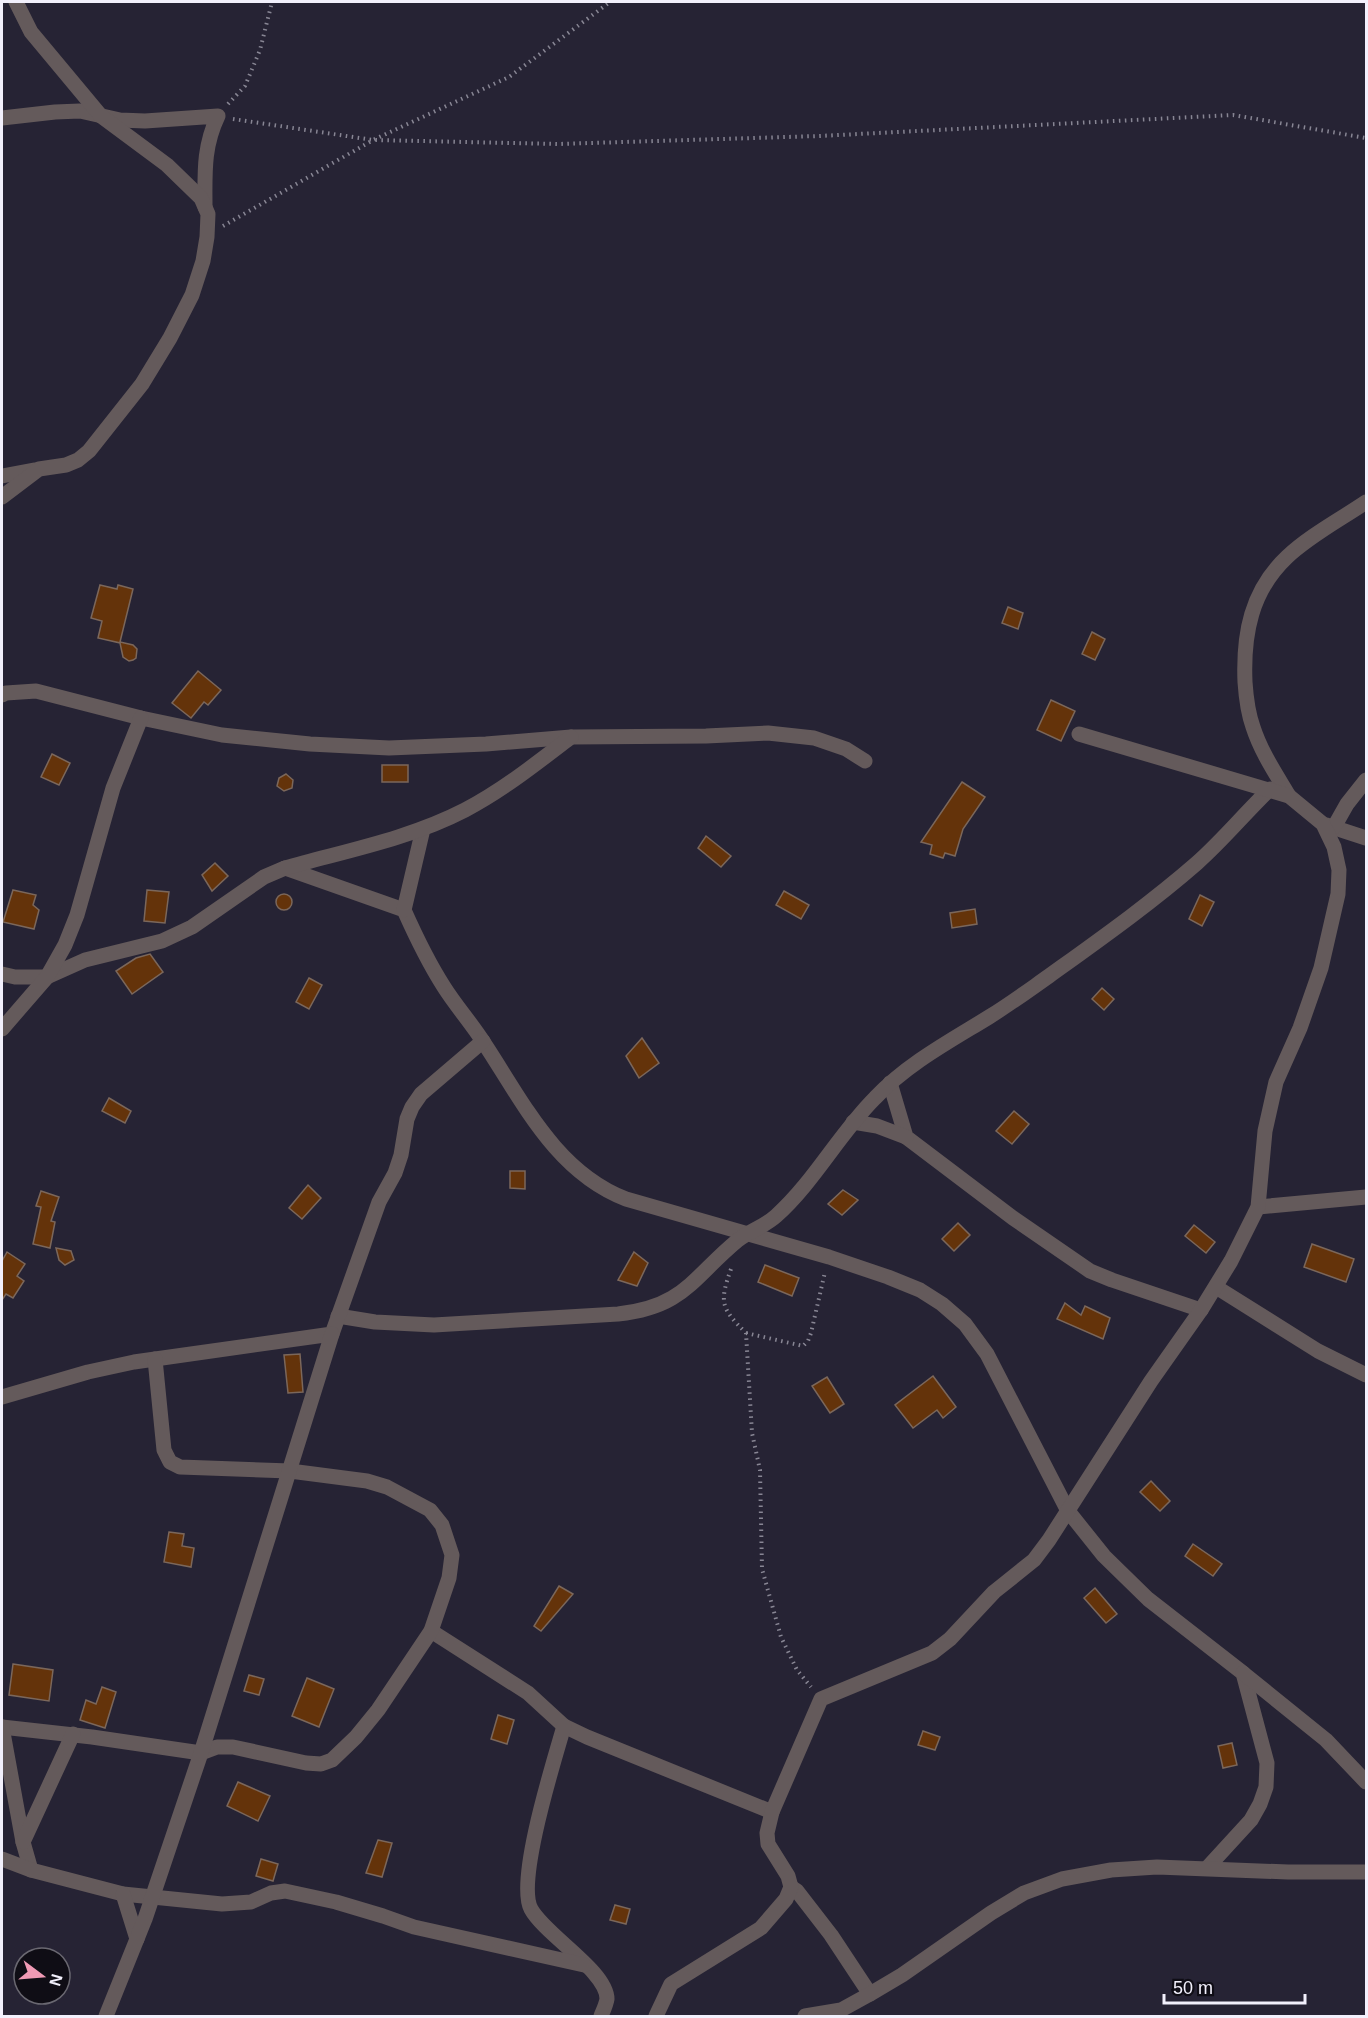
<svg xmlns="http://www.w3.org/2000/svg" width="1368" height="2018" font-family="Arial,sans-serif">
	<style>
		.building { fill: #64330a; stroke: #7b675b; stroke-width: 1.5 }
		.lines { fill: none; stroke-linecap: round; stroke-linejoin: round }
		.path { stroke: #888694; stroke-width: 4; stroke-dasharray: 1.5 4.5; stroke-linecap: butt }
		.street { stroke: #645a5b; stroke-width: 15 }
	</style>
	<rect width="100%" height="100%" fill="#262334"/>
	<g class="building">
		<polygon points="100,585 117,589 118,585 133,589 120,642 133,645 137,649 136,658 133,660 129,661 123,657 120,643 98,638 102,621 91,618"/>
		<polygon points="1008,607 1023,613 1018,629 1002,623"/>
		<polygon points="1092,632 1105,639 1095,660 1082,654"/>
		<polygon points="198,671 221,690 208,705 204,702 191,718 172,703"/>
		<polygon points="1051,700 1075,711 1061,741 1037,730"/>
		<polygon points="52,754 70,763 59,785 41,777"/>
		<rect x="382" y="765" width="26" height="17"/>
		<polygon points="286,774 293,780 292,788 284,791 277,786 279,778"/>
		<polygon points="962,782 985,797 963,829 955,856 945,853 943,858 930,854 932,845 921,842"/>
		<polygon points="706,836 731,856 721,867 698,848"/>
		<polygon points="215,863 228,876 212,891 202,875"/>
		<polygon points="13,890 36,895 33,905 39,910 34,929 3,922"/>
		<polygon points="147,890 169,892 165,923 144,921"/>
		<polygon points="784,891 809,905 801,919 776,905"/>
		<circle cx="284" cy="902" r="8"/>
		<polygon points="1200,895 1214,902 1202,926 1189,919"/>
		<polygon points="975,909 977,924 952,928 950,913"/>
		<polygon points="150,954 163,972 132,994 116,971 136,958"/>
		<polygon points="309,978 322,985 309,1009 296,1002"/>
		<polygon points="1102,988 1114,999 1104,1010 1092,999"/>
		<polygon points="642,1038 659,1063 639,1078 626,1056"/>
		<polygon points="109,1098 131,1111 125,1123 102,1111"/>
		<polygon points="1014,1111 1029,1124 1012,1144 996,1131"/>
		<polygon points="510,1171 525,1171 525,1189 510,1188"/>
		<polygon points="308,1185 321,1198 302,1219 289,1208"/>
		<polygon points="843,1190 858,1200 842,1215 828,1204"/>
		<polygon points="41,1191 59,1197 51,1221 55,1222 50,1248 33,1244 41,1207 36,1206"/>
		<polygon points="958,1223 970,1235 954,1251 942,1239"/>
		<polygon points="1194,1225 1215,1242 1206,1253 1185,1236"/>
		<polygon points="1312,1244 1354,1259 1346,1282 1304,1267"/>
		<polygon points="56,1248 71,1251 74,1260 65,1265 59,1260"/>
		<polygon points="7,1252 25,1264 17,1276 24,1281 13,1298 6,1294 2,1300 2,1261"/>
		<polygon points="634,1252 648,1263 637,1286 618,1280"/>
		<polygon points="765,1265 799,1278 792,1296 758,1282"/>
		<polygon points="1065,1303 1081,1315 1085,1306 1110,1318 1103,1339 1057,1319"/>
		<polygon points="300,1354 303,1392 288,1393 284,1355"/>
		<polygon points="933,1376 956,1407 943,1418 937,1410 913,1428 895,1405"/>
		<polygon points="827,1377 844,1404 830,1413 812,1386"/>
		<polygon points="1151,1481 1170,1501 1160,1511 1140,1492"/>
		<polygon points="169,1532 184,1534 182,1546 194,1548 191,1567 164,1562"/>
		<polygon points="1193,1544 1222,1564 1213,1576 1185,1556"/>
		<polygon points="559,1586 573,1594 541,1631 534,1626"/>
		<polygon points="1095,1588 1117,1614 1106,1623 1084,1598"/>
		<polygon points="13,1664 53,1670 49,1701 9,1695"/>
		<polygon points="249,1675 264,1679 259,1695 244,1691"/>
		<polygon points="307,1678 334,1689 319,1727 292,1716"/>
		<polygon points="102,1687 116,1692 105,1728 80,1720 86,1700 96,1704"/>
		<polygon points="498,1715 514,1720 507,1744 491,1739"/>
		<polygon points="923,1731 940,1737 935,1750 918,1745"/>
		<polygon points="1232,1743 1237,1765 1223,1768 1218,1746"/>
		<polygon points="238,1782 270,1796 258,1821 227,1806"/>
		<polygon points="378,1840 392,1843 382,1877 366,1873"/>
		<polygon points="261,1859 278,1864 273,1881 256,1876"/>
		<polygon points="615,1905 630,1909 626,1924 610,1920"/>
	</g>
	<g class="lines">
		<g class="path">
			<polyline points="228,104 245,86 260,50 272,2"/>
			<polyline points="233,119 373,140 558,144 819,136 1233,115 1366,138"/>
			<polyline points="223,226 373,140 509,77 610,2"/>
			<path d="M731,1269c-12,34 -10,39 15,64l6,100 8,37 2,99 19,68 16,33 14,17"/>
			<polyline points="746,1333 803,1346 808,1341 811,1333 825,1272"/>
		</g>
		<g class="street">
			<path d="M2,118l53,-6 25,-1 40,9 25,1 73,-5c-15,31 -13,58 -13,91"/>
			<polyline points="2,476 34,470"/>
			<polyline points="2,497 39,469 66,465 78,460 89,451 142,384 170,338 192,295 203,261 207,237 208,214 201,198 167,165 101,116 31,32 16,2"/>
			<polyline points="2,695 6,693 36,691 141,718 222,735 310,744 389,748 486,744 571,737 706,736 768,733 814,738 846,749 865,761"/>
			<path d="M1289,796c-13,-22 -28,-44 -36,-69 -5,-14 -7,-30 -8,-45 -2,-48 6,-91 42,-125 22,-21 54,-38 79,-55"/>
			<polyline points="1326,825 1366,838"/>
			<polyline points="1334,827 1347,804 1366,780"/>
			<path d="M285,868l119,42c12,27 24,52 40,77 12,19 28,37 40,56 39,59 72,129 142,156l203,58 59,20 32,13 22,14 23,20 22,30 81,157 36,45 44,43 95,74 24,90 -1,24 -6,17 -9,16 -44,48"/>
			<polyline points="404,910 423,829"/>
			<path d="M2,974l13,3h32l38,-17 77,-19 30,-14 72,-50 21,-9c60,-17 124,-29 180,-58 38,-20 72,-47 106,-73"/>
			<polyline points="2,1029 47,977 65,945 77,915 113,788 141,718"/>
			<polyline points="890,1083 906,1137 1013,1218 1090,1271 1112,1280 1201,1310"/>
			<polyline points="853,1122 877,1126 906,1137"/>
			<polyline points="1258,1207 1366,1197"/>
			<polyline points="1216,1287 1318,1351 1366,1375"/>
			<path d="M338,1316l37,6 59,3 184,-11c66,-7 74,-36 120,-74 12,-9 27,-14 38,-24 38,-34 63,-82 99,-118 32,-34 75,-57 114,-81 21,-13 40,-27 60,-41 50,-36 101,-72 148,-113 26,-23 48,-50 73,-74"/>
			<polyline points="2,1397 88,1372 134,1362 332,1334 379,1202 395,1173 401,1155 407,1119 412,1107 421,1094 483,1041"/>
			<polyline points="431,1631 528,1693 564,1726 587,1737 772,1812"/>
			<polyline points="1243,1673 1326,1740 1366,1782"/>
			<path d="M564,1726c-10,35 -48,155 -33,183 14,26 76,62 76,90 -1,6 -4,12 -6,17"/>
			<polyline points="2,1727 92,1737 201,1753 217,1747 233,1747 306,1763 321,1764 332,1760 356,1737 378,1710 431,1631 449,1578 452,1555 442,1525 430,1510 387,1487 367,1481 290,1471 180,1467 170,1462 164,1450 155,1359"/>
			<polyline points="2,1727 23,1842 31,1870"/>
			<polyline points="23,1842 73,1734"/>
			<polyline points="2,1859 31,1870 123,1894 222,1904 251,1902 271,1893 285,1891 336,1902 383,1916 414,1927 584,1965"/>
			<polyline points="791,1887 797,1891 831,1935 870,1994"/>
			<polyline points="123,1894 137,1939"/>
			<polyline points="106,2016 145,1919 201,1753 332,1334"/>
			<polyline points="656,2016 671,1984 761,1928 786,1899 791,1887 788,1876 768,1844 767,1833 772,1812 821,1699 932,1653 950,1639 994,1592 1034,1560 1049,1540 1151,1381 1201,1310 1231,1261 1258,1207 1265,1131 1276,1082 1300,1028 1321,968 1338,894 1339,870 1334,847 1323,824 1289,796 1079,734"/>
			<polyline points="805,2016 841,2010 870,1994 902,1975 991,1913 1024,1893 1062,1879 1111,1870 1157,1867 1288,1872 1366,1872"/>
		</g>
	</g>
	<rect width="1368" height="2018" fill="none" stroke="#f2f0fc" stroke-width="6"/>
	<g transform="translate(42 1976) rotate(106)"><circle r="28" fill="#0f0d15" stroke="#6a6871" stroke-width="1.5"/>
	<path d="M0-4.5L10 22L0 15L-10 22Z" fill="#f09ab5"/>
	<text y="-9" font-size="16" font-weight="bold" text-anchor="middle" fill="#f2f0fc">N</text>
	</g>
	<path d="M1164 1994v9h141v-9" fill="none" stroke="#f2f0fc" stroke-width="3"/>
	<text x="1173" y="1994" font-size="18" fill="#f2f0fc" stroke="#0f0d15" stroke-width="4.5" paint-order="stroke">50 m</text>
</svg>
